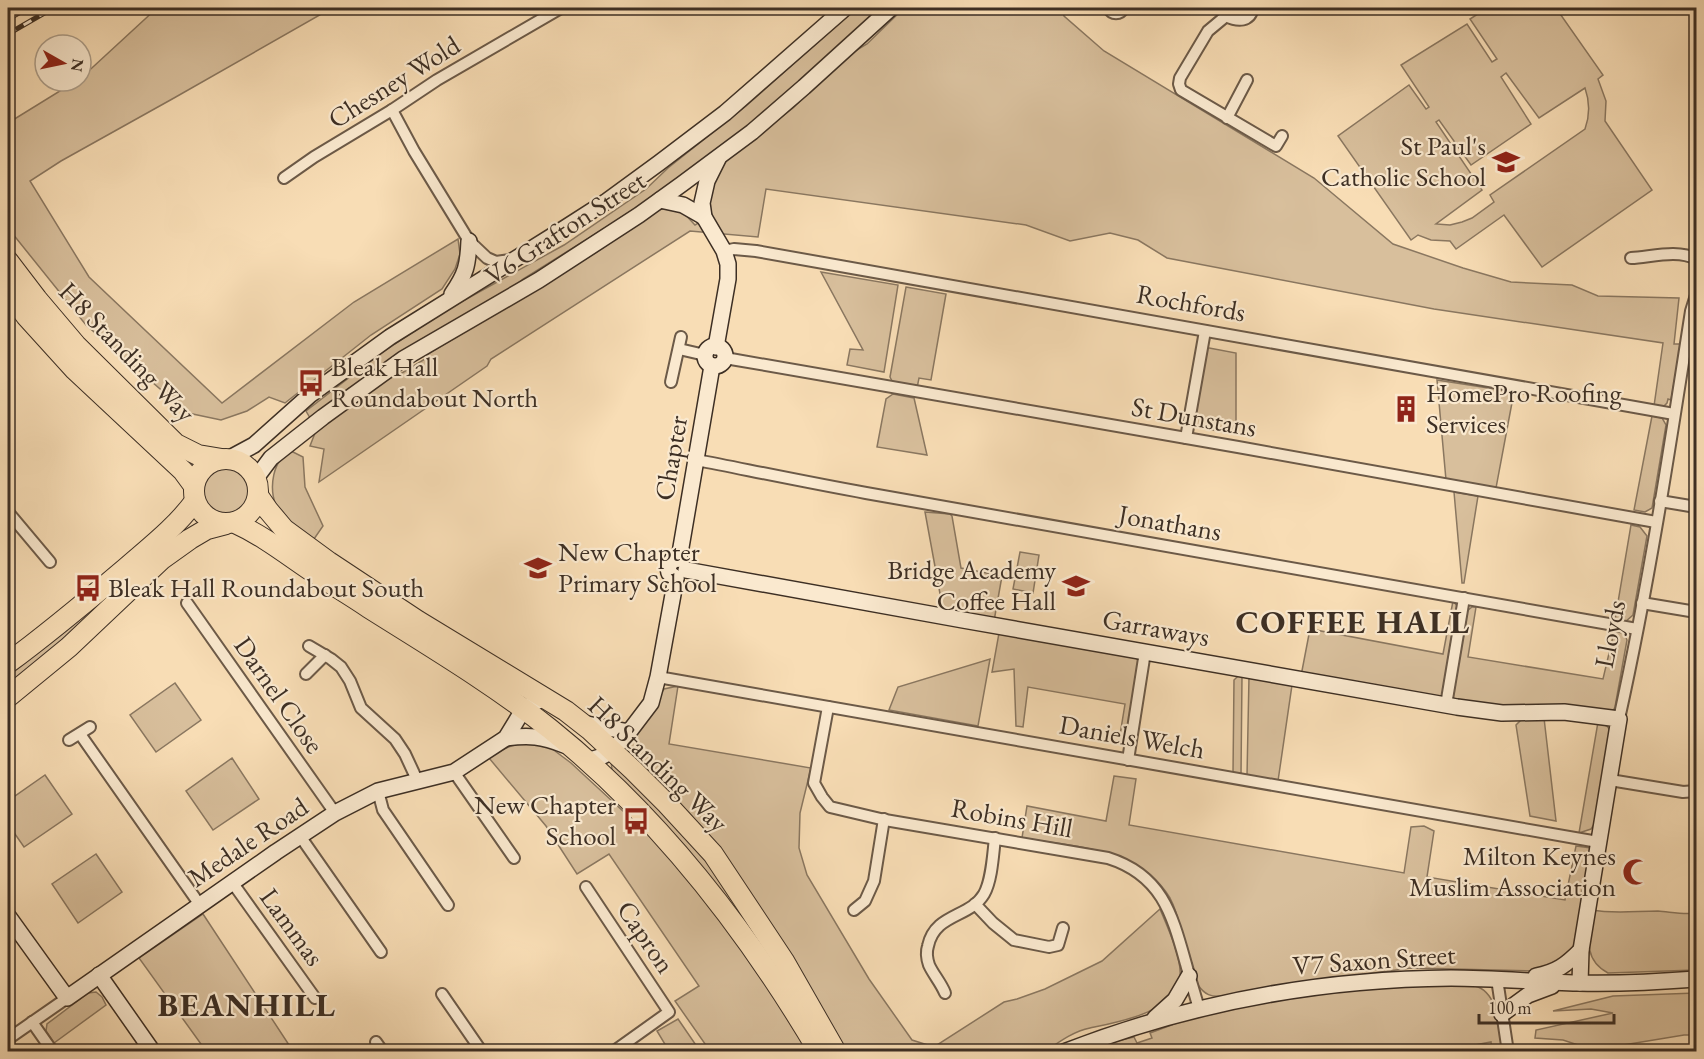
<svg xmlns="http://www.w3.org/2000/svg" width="1704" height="1059" font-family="'EB Garamond',serif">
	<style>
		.green { fill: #d8bf9c; stroke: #8a7760; stroke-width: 1.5; fill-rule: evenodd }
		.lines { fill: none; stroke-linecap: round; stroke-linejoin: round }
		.street-casing { stroke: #6c5a48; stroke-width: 14 }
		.secondary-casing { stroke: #3d2f24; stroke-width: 18 }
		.highway-casing { stroke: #3d2f24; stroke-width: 22 }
		.street { stroke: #fae9cf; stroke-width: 10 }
		.secondary { stroke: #fae9cf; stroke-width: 15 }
		.highway { stroke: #f8ddb5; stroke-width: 20 }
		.rail-casing { stroke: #3d2f24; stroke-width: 5 }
		.rail { stroke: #fae9cf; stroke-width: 3; stroke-dasharray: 9; stroke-linecap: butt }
		.labels { text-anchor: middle; stroke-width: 4.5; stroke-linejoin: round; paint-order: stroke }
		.street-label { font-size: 27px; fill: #3d2f24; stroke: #fae9cf }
		.poi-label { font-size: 27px; fill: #3d2f24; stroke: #fae9cf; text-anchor: end }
		.district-label { font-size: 33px; font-weight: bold; letter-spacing: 1.5px; fill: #3d2f24; stroke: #fae9cf }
	</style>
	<rect width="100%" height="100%" fill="#f8ddb5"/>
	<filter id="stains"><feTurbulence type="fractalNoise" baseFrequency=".00333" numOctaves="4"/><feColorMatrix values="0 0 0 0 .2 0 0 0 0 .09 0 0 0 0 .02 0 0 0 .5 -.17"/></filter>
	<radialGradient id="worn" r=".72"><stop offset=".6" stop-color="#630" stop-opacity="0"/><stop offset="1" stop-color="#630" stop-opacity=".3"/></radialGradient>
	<g class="green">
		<polygon points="157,8 332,8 174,98 61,161 30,181 89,277 222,403 354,302 458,239 460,254 455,269 442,289 371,335 285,403 269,397 247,411 221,420 188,413 86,325 8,228 8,123 76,81 81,81 81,78"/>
		<polygon points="856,8 886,8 806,80 684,176 613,223 523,279 501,297 349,388 310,418 306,411 381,353 443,312 564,245 646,189 668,168 746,106"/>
		<polygon points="904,8 1062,8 1064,16 1104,51 1314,178 1393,244 1463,268 1511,282 1572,285 1598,296 1679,298 1674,344 1681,344 1671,400 1668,399 1667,403 1664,406 1654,406 1663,343 1434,309 1167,258 1138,240 1110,233 1070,241 1026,225 766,189 758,237 690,231 491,359 487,366 319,482 324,449 310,446 315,433 383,381 402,373 425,359 428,354 595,253 657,210 669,208 681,210 695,225 707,218 706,209 718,171 727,159 793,108 850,54 867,44"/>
		<path d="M1487,8h69l47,67 -5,4 8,22 -1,20 47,69 -110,77 -38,-52 -48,34 -6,-8 -19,-1 -13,-5 -7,5 -73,-104 71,-51 17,24 3,-2 -28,-42 66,-41 25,38 5,-3 -27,-40zM1506,73l33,45 46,-30c5,14 5,27 0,41l-95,66 4,7 -22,16 -10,4 -12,3 -14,-1 46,-34 -46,-68 3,-2 32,45 60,-41 -30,-47z"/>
		<polygon points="821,272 898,285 884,372 847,365 850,349 863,350"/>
		<polygon points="906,287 946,294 931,380 919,378 917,388 893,383 890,377"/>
		<polygon points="1204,347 1236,353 1236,434 1190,426"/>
		<polygon points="1437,380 1514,392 1496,488 1446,480"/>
		<polygon points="893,394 914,398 927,455 877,447 886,399"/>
		<polygon points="1652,416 1662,418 1666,425 1652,508 1645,512 1634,510"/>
		<path d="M291,451l12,6 2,30 18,39 -9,13c-8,-4 -19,-7 -25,-14 -4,-5 -11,-13 -13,-19 -7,-18 -4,-46 15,-55z"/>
		<circle cx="228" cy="491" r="26"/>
		<polygon points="1454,492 1478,496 1464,583 1462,583"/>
		<polygon points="925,512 950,514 952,516 961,568 1002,576 994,621 943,610"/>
		<polygon points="1631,525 1640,527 1647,536 1633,615 1625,622 1615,620"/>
		<polygon points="1020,552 1039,555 1033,593 1013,589"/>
		<polygon points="138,569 141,575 8,689 8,672"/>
		<polygon points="1453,601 1459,608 1444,696 1440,699 1301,676 1310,629 1443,654"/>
		<polygon points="1472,607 1476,607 1468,657 1603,679 1615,628 1623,631 1627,640 1615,707 1613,711 1606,713 1535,710 1454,702 1452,697 1467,611"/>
		<polygon points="999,633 1135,657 1139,661 1127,742 1119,741 1125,704 1028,687 1023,727 1016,726 1014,669 992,672"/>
		<polygon points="990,659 978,726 889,710 898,687"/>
		<polygon points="1239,675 1242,676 1241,775 1233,773 1234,680"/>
		<polygon points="1249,677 1292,685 1278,781 1247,776"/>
		<polygon points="175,683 201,720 156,752 130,715"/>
		<path d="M678,686l-9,58 142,24 -11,45 -1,35 8,27 62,104 43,61 22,7 70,-45 13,-3 28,-10 57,-28 58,-52c7,17 22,49 20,67 -3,36 -61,46 -90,52 -16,3 -31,14 -44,23h-200l-59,-92 -156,-202 -1,-11 3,-6 26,-44 5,-7z"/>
		<polygon points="1544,718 1556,821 1530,816 1516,725 1521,720"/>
		<polygon points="1598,722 1607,726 1612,733 1595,823 1591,829 1579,833"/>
		<path d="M543,742l28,21 106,98 41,50 70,104 18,36h-96l-35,-50 24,-15 -90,-132 -32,20 -31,-48 -57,-68c21,-15 29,-14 54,-16z"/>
		<polygon points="232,758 259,799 213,830 186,791"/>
		<polygon points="611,761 670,817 724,883 825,1047 697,861 683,844 612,770"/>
		<polygon points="45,775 72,814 24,847 8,824 8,801"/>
		<path d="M1114,776l22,3 -7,46 275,48 7,-46 13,-1 10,5 -7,46 138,23 11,-54 15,2 -17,100 -17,17 -25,6 -121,-3 -90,12 -99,16c-11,1 -17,-1 -24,-11 -5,-17 -10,-35 -16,-52 -3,-12 -6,-24 -12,-35 -30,-51 -96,-51 -148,-60l5,-32 79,15z"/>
		<polygon points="96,854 122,892 78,923 52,884"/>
		<path d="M1592,910c21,4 44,1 66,1 13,1 26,4 38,2v57l-88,3c-26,-14 -19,-37 -16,-63z"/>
		<polygon points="203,914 293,1051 206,1051 139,958"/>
		<path d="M1437,985c12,0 27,-2 38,1 24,6 25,45 29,65h-12l-1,-9 -53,10h-169l-1,-5 -16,5h-161l9,-4 -1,-3 35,-8 3,6 15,-5 -2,-5 51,-19 125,-23z"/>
		<polygon points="96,992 102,997 106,1005 54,1043 46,1031 47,1024 88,993"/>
		<polygon points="1696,993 1696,1035 1684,1035 1593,1050 1563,1040 1535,1038 1536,1030 1613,1013 1591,1009 1553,1011 1613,996"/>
		<polygon points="678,1019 700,1051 669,1051 657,1031"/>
	</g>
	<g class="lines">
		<defs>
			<g id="street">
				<path d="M1108,8c4,7 12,7 16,0"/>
				<path d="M1222,8l4,8c12,6 24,6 27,-8"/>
				<polyline points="1226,16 1208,31 1180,78 1179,84 1181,90 1276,146 1282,136"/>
				<polyline points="392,110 414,151 469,241 487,258 496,262 510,260"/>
				<polyline points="1227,118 1247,80"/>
				<polyline points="284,178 314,157 392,110 437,80 561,8"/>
				<polyline points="724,251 734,249 756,251 1674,414"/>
				<path d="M1631,258c20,-1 47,-9 65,1"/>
				<polyline points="679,349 705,355"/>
				<polyline points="725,358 1238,447 1656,522"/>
				<polyline points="671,382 681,337"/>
				<polyline points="1186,438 1205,331"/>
				<path d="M697,460c56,11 113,23 169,33 257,44 514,90 771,136"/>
				<polyline points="1660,501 1696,507"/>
				<polyline points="8,512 50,562"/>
				<polyline points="187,603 335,813"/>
				<polyline points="1642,603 1696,612"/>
				<polyline points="309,646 331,659 341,667 350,681 361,708 395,739 405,754 418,782"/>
				<polyline points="306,674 325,655"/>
				<polyline points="658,677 1598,842"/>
				<polyline points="1446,705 1464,598"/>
				<path d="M828,707l-14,76 8,14 8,10 55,13 223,38c54,17 64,56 78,106 4,15 9,30 13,45"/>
				<path d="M1619,719c30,-135 51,-272 72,-408l5,-16"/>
				<polyline points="80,734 200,905"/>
				<polyline points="69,740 90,727"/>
				<polyline points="1128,760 1145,652"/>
				<polyline points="454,772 514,858"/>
				<polyline points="1610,780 1683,792 1696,791"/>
				<polyline points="378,791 383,810 448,905"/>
				<polyline points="300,836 381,952"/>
				<polyline points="232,882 315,998"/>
				<polyline points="586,887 669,1012 613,1052"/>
				<polyline points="975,904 993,923 1014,940 1049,947 1058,945 1063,928"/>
				<polyline points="854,910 865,901 874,881 884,819"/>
				<polyline points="1497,979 1508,1052"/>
				<path d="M945,993c-4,-10 -12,-19 -16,-28 -2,-6 -3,-13 -1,-19 7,-33 42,-28 56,-52 8,-14 9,-40 11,-56"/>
				<polyline points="442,994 482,1052"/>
				<polyline points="32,1022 53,1052"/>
				<polyline points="8,1039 67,998"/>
				<polyline points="376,1042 383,1052"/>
			</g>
			<g id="secondary">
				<polyline points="660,200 683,205 704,217"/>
				<path d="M452,294c14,-20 16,-29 17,-53"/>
				<circle cx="715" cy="356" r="10"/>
				<polyline points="716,347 728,279 728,264 724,251 704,217 702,203 707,181 718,159"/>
				<polyline points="228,459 254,445 310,395 390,337 565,228 607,201 659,163 725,113 845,8"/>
				<polyline points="256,478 271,458 323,417 403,359 539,280 639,215 682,184 752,132 804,87 891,8"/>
				<polyline points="679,559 712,366"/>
				<polyline points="686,570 963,620 1457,707 1502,713 1564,712 1619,719 1581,950 1580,983"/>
				<polyline points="676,578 669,573 668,568 672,560 679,559"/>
				<polyline points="582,723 629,732"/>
				<path d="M506,738c23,-3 36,-2 58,7"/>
				<polyline points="587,761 603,756 612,751 629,732 651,703 658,677 676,578"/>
				<polyline points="8,916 67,998 276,852 335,813 378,791 454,772 506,738 523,710 533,703 546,698"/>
				<polyline points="99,975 153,1052"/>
				<path d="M1536,976c21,-4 30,-11 45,-26"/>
				<polyline points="1502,1014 1528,995 1552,986"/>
				<polyline points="1155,1018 1175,1000 1189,976"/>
				<path d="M1064,1052c123,-48 254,-73 387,-74 42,0 85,4 127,5 40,1 79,-1 118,-4"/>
			</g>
			<g id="highway">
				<polyline points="8,261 37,299 76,345 176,444 198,455 222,459"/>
				<polyline points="8,292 26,316 75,370 183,471 194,486"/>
				<circle cx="226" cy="491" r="32"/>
				<polyline points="259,497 268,510 284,529 329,562 418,621 566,711 589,729 633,770 667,804 713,854 784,961 836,1052"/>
				<path d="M235,523c31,14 56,35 84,53 17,11 34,21 50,32 62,39 124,76 181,121 111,89 197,201 269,323"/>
				<path d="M8,663c41,-30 79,-62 118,-95 24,-21 50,-41 69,-67"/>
				<polyline points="8,697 69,647 162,559 190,539 207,529 226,524"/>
			</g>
		</defs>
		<use href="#street" class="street-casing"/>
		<use href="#secondary" class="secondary-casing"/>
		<use href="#highway" class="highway-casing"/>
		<use href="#street" class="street"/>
		<use href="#secondary" class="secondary"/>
		<use href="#highway" class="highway"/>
		<defs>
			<g id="rail">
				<polyline points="8,19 28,8"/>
				<polyline points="8,34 53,8"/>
			</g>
		</defs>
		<use href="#rail" class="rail-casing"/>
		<use href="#rail" class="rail"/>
	</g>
	<defs>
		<symbol id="school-bare" viewBox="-9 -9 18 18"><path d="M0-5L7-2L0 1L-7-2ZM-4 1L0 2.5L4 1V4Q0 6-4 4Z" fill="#8f2418" stroke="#fae9cf" stroke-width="2.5" paint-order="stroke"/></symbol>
		<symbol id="bus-bare" viewBox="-9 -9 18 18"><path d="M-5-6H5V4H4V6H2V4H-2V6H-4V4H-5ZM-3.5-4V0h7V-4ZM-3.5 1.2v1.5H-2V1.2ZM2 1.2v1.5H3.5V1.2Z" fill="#8f2418" stroke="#fae9cf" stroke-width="2.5" paint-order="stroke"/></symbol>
		<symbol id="building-bare" viewBox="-9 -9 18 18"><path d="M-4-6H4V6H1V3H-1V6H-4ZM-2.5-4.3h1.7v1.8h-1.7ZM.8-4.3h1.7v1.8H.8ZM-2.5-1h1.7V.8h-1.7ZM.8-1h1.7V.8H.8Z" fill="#8f2418" stroke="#fae9cf" stroke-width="2.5" paint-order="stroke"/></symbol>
		<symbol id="mosque-bare" viewBox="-9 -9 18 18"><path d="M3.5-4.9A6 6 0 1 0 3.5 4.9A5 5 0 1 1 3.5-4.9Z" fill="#8f2418" stroke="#fae9cf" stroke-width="2.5" paint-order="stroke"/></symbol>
	</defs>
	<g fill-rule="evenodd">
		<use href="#school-bare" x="1487" y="143" width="38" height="38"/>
		<use href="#bus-bare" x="292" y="364" width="38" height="38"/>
		<use href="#building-bare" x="1387" y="390" width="38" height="38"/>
		<use href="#school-bare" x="519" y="549" width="38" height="38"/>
		<use href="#school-bare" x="1057" y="567" width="38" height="38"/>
		<use href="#bus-bare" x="69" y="569" width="38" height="38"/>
		<use href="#bus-bare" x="617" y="802" width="38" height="38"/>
		<use href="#mosque-bare" x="1617" y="853" width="38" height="38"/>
	</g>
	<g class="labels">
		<g class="street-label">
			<text transform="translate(394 82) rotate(-32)" y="9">Chesney Wold</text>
			<text transform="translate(565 228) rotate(-33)" y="9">V6 Grafton Street</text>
			<text transform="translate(1191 303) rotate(10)" y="9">Rochfords</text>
			<text transform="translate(127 352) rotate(46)" y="9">H8 Standing Way</text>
			<text transform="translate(1194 417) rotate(10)" y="9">St Dunstans</text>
			<text transform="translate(671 458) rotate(-80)" y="9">Chapter</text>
			<text transform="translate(1170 523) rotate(10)" y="9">Jonathans</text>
			<text transform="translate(1156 628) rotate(10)" y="9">Garraways</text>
			<text transform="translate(1610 634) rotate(-79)" y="9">Lloyds</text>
			<text transform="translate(279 695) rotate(55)" y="9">Darnel Close</text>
			<text transform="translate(1132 737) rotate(10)" y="9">Daniels Welch</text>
			<text transform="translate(658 764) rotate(44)" y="9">H8 Standing Way</text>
			<text transform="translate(1012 818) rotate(10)" y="9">Robins Hill</text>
			<text transform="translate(248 842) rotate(-34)" y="9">Medale Road</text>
			<text transform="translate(292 927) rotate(54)" y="9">Lammas</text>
			<text transform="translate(646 937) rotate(56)" y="9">Capron</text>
			<text transform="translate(1374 960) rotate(-4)" y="9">V7 Saxon Street</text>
		</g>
		<g class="poi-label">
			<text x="1486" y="155">St Paul's<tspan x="1486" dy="31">Catholic School</tspan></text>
			<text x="331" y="376" text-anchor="start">Bleak Hall<tspan x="331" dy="31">Roundabout North</tspan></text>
			<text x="1426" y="402" text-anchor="start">HomePro Roofing<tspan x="1426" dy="31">Services</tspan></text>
			<text x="558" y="561" text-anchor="start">New Chapter<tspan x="558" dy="31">Primary School</tspan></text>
			<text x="1056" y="579">Bridge Academy<tspan x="1056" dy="31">Coffee Hall</tspan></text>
			<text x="108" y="597" text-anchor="start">Bleak Hall Roundabout South</text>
			<text x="616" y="814">New Chapter<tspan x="616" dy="31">School</tspan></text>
			<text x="1616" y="865">Milton Keynes<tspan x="1616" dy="31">Muslim Association</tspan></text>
		</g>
		<g class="district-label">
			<text x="1353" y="633">COFFEE HALL</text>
			<text x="247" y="1016">BEANHILL</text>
		</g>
	</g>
	<rect width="1704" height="1059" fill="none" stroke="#f8ddb5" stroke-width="30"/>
	<rect x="9" y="9" width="1686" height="1041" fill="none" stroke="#3d2f24" stroke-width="3"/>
	<rect x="15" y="15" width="1674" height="1029" fill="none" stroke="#3d2f24" stroke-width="1.5"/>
	<g transform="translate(63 63) rotate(99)"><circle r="28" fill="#fae9cf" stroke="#ae9f8b" stroke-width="1.5"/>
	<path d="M0-4.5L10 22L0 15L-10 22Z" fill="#8f2418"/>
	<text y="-9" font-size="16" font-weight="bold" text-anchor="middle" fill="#3d2f24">N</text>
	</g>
	<path d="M1479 1014v9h135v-9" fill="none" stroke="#3d2f24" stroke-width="3"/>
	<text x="1488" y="1014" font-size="18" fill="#3d2f24" stroke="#fae9cf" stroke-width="4.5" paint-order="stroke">100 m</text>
	<rect width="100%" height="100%" filter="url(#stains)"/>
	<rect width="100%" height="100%" fill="url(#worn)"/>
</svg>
